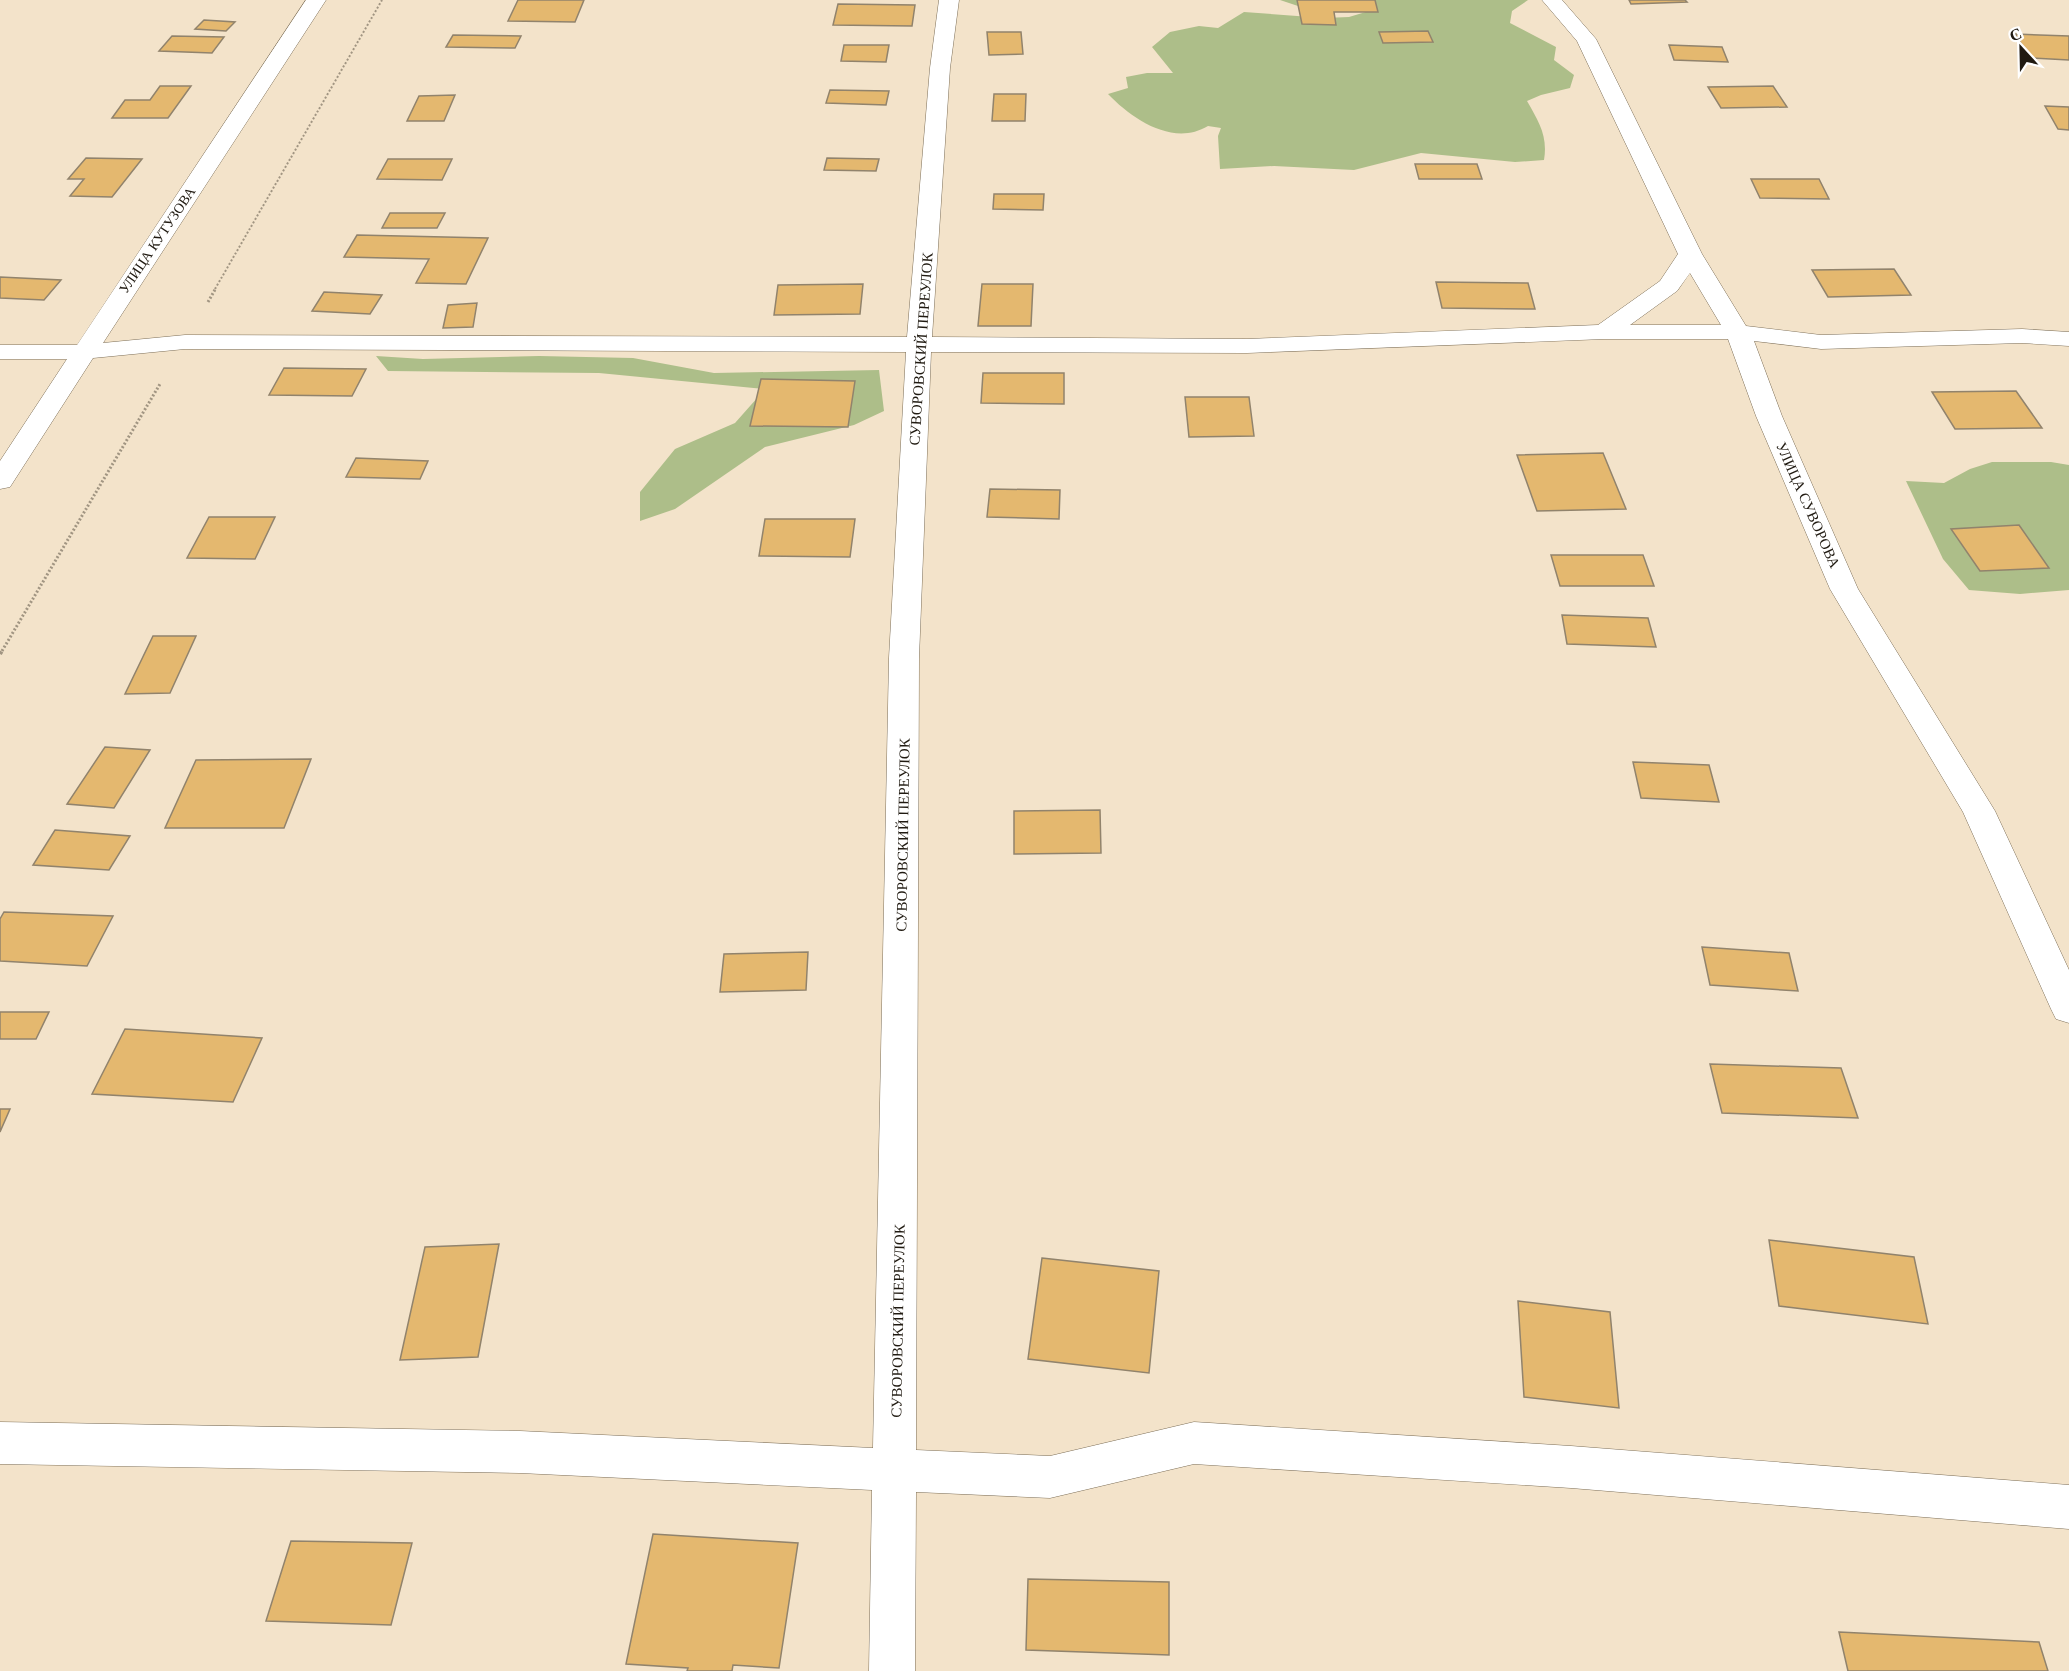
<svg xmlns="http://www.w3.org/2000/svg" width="2069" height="1671" font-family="'Times New Roman',serif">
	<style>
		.green { fill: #adbe89 }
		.building { fill: #e4b86f; stroke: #91836c; stroke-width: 1.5 }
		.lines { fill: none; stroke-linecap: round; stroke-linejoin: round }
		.minor-casing { stroke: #7d6f58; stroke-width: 1 }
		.path-far2 { stroke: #a19582; stroke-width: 2; stroke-dasharray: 2 2; stroke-linecap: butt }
		.path-far1 { stroke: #a19582; stroke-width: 3; stroke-dasharray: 2 2; stroke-linecap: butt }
		.path { stroke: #a19582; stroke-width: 4; stroke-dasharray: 3 3; stroke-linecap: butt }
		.minor { fill: #fff; fill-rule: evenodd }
		.labels { text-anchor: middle; stroke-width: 5; stroke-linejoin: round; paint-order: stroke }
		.far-street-label { font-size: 14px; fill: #201a11; stroke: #fff }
		.street-label { font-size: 15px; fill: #201a11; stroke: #fff }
	</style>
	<rect width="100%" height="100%" fill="#f3e3ca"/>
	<g class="green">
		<path d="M1280,0h248l-16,11 -2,12 46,24 -2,13 20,15 -4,13 -29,7 -14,6c12,21 21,35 17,59l-29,2 -94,-9 -67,17 -80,-4 -54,3 -2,-33 3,-8 -13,-2c-35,21 -76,-7 -100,-32l20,-6 -2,-11 21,-4h26l-21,-26 18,-15 29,-6 19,2 26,-16 80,6 25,-1 20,-6 -59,-1z"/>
		<polygon points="376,356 423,359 539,356 633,358 714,373 879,370 884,411 854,425 765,447 675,509 640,521 640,492 675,449 735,423 765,389 599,373 388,371"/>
		<polygon points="1992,462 2051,462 2069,465 2069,590 2020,594 1969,590 1943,559 1906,481 1944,483 1970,469"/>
	</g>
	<g class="building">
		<polygon points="518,0 584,0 575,22 508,21"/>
		<polygon points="1297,0 1375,0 1378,12 1334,12 1336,25 1302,24"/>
		<polygon points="1629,0 1685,0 1687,2 1631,4"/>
		<polygon points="838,4 915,5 912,26 833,25"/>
		<polygon points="204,20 235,22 226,31 195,29"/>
		<polygon points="1428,31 1433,42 1383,43 1379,32"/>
		<polygon points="987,32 1021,32 1023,54 989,55"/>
		<polygon points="2015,34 2069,36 2069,60 2030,58"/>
		<polygon points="453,35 521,36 515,48 446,47"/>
		<polygon points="172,36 224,37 212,53 159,51"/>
		<polygon points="844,45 889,45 886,62 841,61"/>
		<polygon points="1669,45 1722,47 1728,62 1674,60"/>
		<polygon points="160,86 191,86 168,118 112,118 125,100 150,100"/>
		<polygon points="1773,86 1787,107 1721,108 1708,87"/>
		<polygon points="830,90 889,91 886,105 826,103"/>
		<polygon points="994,94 1026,94 1025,121 992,121"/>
		<polygon points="455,95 444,121 407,121 419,96"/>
		<polygon points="2045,106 2069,107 2069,130 2058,129"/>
		<polygon points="86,158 142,159 112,197 70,196 84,179 68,179"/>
		<polygon points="827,158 879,159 876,171 824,170"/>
		<polygon points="388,159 452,159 442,180 377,179"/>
		<polygon points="1415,164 1477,164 1482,179 1419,179"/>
		<polygon points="1751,179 1819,179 1829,199 1760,198"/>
		<polygon points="994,194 1044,194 1043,210 993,209"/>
		<polygon points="390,213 445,213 437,228 382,228"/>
		<polygon points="357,235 488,238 466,284 416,283 429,259 344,257"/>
		<polygon points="1894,269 1911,295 1828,297 1812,270"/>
		<polygon points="0,277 61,280 44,300 0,298"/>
		<polygon points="1436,282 1528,283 1535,309 1442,308"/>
		<polygon points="863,284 860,314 774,315 778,285"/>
		<polygon points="982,284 1033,284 1031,326 978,326"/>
		<polygon points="324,292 382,295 370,314 312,311"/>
		<polygon points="477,303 473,327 443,328 448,305"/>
		<polygon points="284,368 366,369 352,396 269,395"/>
		<polygon points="983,373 1064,373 1064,404 981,403"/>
		<polygon points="761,379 855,381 848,427 750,426"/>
		<polygon points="2016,391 2042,428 1955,429 1932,392"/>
		<polygon points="1185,397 1249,397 1254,436 1189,437"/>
		<polygon points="1603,453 1626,509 1537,511 1517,455"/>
		<polygon points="356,458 428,461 420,479 346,477"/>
		<polygon points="990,489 1060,490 1059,519 987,517"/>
		<polygon points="209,517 275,517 255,559 187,558"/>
		<polygon points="765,519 855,519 850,557 759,556"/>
		<polygon points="2019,525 2049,568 1980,571 1951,529"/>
		<polygon points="1551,555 1643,555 1654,586 1560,586"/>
		<polygon points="1562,615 1648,618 1656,647 1567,644"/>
		<polygon points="153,636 196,636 170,693 125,694"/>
		<polygon points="105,747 150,750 114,808 67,804"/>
		<polygon points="311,759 284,828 165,828 196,760"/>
		<polygon points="1633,762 1709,765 1719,802 1641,798"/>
		<polygon points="1100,810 1101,853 1014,854 1014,811"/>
		<polygon points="55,830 130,836 109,870 33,865"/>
		<polygon points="4,912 113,916 87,966 0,961 0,919"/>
		<polygon points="1702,947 1789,953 1798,991 1710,985"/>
		<polygon points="808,952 806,990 720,992 724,954"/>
		<polygon points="0,1012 49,1012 36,1039 0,1039"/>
		<polygon points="125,1029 262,1038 233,1102 92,1094"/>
		<polygon points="1710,1064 1841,1068 1858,1118 1722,1113"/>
		<polygon points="0,1109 10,1109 0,1132"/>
		<polygon points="1769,1240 1914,1257 1928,1324 1779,1306"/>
		<polygon points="499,1244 478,1357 400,1360 425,1247"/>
		<polygon points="1042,1258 1159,1271 1149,1373 1028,1359"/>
		<polygon points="1518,1301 1610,1312 1619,1408 1524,1397"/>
		<polygon points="653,1534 798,1543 779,1668 733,1665 732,1671 687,1671 688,1668 626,1664"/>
		<polygon points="291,1541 412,1543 391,1625 266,1621"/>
		<polygon points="1028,1579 1169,1582 1169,1655 1026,1650"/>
		<polygon points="1839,1632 2039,1642 2048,1671 1848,1671"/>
	</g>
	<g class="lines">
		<defs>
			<path id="minor" d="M306,0h20l-223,343 82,-8 722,2 23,-269 9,-68h20l-9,68 -18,269 315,2 351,-14 62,-44 18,-27 -101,-213 -35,-41h20l34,39 106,215 44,72 75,9 201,-6 47,3v14l-47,-3 -201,6 -67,-8 28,75 76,173 137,222 74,159v53l-13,-4 -5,-10 -88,-197 -133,-223 -74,-173 -28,-77h-124l-357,14 -316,-1 -12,306 -3,792 134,6 144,-34 377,24 498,39v44l-498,-41 -377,-24 -144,34 -134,-6 -1,179h-46l3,-181 -352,-17 -520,-9v-42l520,9 353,17 16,-790 17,-306 -721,-3 -92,9 -83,129 -10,2v-28l67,-102h-67v-14h77zM1690,273l31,52h-91l47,-34z"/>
		</defs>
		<use href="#minor" class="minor-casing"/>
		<polyline class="path-far2" points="215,289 382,0"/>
		<g class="path-far1">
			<polyline points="208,302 216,288"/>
			<polyline points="2,651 160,384"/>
		</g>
		<polyline class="path" points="0,654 3,649"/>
		<use href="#minor" class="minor"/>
	</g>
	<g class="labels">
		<g class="far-street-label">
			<text transform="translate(157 240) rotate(-56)" y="5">УЛИЦА КУТУЗОВА</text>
		</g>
		<g class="street-label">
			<text transform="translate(921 349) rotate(-86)" y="5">СУВОРОВСКИЙ ПЕРЕУЛОК</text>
			<text transform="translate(1808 505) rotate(66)" y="5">УЛИЦА СУВОРОВА</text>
			<text transform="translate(903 835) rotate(-89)" y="5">СУВОРОВСКИЙ ПЕРЕУЛОК</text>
			<text transform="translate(898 1321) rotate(-89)" y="5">СУВОРОВСКИЙ ПЕРЕУЛОК</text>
		</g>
	</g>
	<g transform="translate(2021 48) rotate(338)" stroke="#ffffff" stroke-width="4.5" paint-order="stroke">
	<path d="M0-4.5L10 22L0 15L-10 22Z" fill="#201a11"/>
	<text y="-9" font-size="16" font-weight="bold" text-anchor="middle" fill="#201a11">С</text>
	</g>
</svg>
